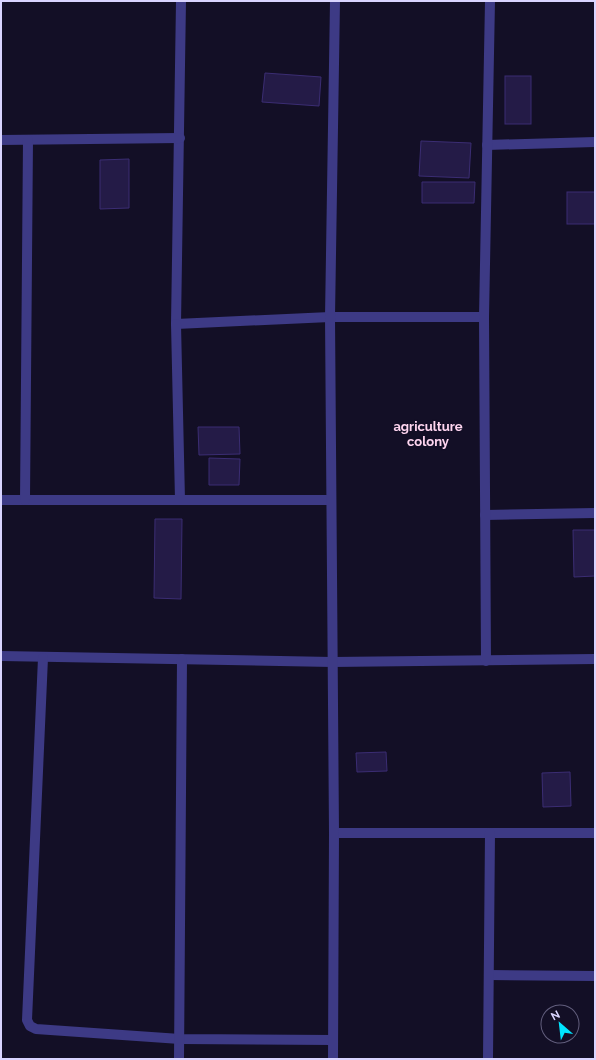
<svg xmlns="http://www.w3.org/2000/svg" width="596" height="1060" font-family="Raleway,sans-serif">
	<style>
		.building { fill: #241b47; stroke: #3b2d73 }
		.lines { fill: none; stroke-linecap: round; stroke-linejoin: round }
		.minor { stroke: #3d3a85; stroke-width: 10 }
		.labels { text-anchor: middle; stroke-width: 3; stroke-linejoin: round; paint-order: stroke }
		.neighbourhood-label { font-size: 13px; font-weight: bold; fill: #ffd6f0; stroke: #130f26 }
	</style>
	<rect width="100%" height="100%" fill="#130f26"/>
	<g class="building">
		<polygon points="265,73 321,77 319,106 262,102"/>
		<rect x="505" y="76" width="26" height="48"/>
		<polygon points="421,141 471,143 469,178 419,176"/>
		<polygon points="129,159 129,208 100,209 100,160"/>
		<polygon points="422,182 475,182 474,203 422,203"/>
		<rect x="567" y="192" width="28" height="32"/>
		<polygon points="198,427 239,427 240,454 199,455"/>
		<polygon points="209,458 240,459 239,485 209,485"/>
		<polygon points="155,519 182,519 181,599 154,598"/>
		<polygon points="573,530 595,530 595,576 574,577"/>
		<polygon points="386,752 387,771 357,772 356,753"/>
		<polygon points="570,772 571,806 543,807 542,773"/>
	</g>
	<g class="lines">
		<g class="minor">
			<polyline points="181,1 176,324 330,317 484,317"/>
			<polyline points="1,140 180,138"/>
			<polyline points="487,145 595,142"/>
			<polyline points="176,324 180,500"/>
			<polyline points="1,500 331,500"/>
			<polyline points="25,500 28,140"/>
			<polyline points="485,515 595,513"/>
			<polyline points="1,656 332,662 595,659"/>
			<polyline points="43,658 27,1020 30,1026 36,1029 180,1039 333,1040"/>
			<polyline points="486,661 484,317 490,1"/>
			<polyline points="334,833 595,833"/>
			<polyline points="489,975 595,976"/>
			<polyline points="179,1059 182,659"/>
			<polyline points="333,1059 334,833 330,317 335,1"/>
			<polyline points="488,1059 490,833"/>
		</g>
	</g>
	<g class="labels">
		<g class="neighbourhood-label">
			<text x="428" y="431">agriculture<tspan x="428" dy="15">colony</tspan></text>
		</g>
	</g>
	<rect width="596" height="1060" fill="none" stroke="#d9d4ff" stroke-width="4"/>
	<g transform="translate(560 1024) rotate(332)"><circle r="19" fill="#130f26" stroke="#625e7d"/>
	<path d="M0-3L7 15L0 10L-7 15Z" fill="#00e5ff"/>
	<text y="-6" font-size="11" font-weight="bold" text-anchor="middle" fill="#d9d4ff">N</text>
	</g>
</svg>
